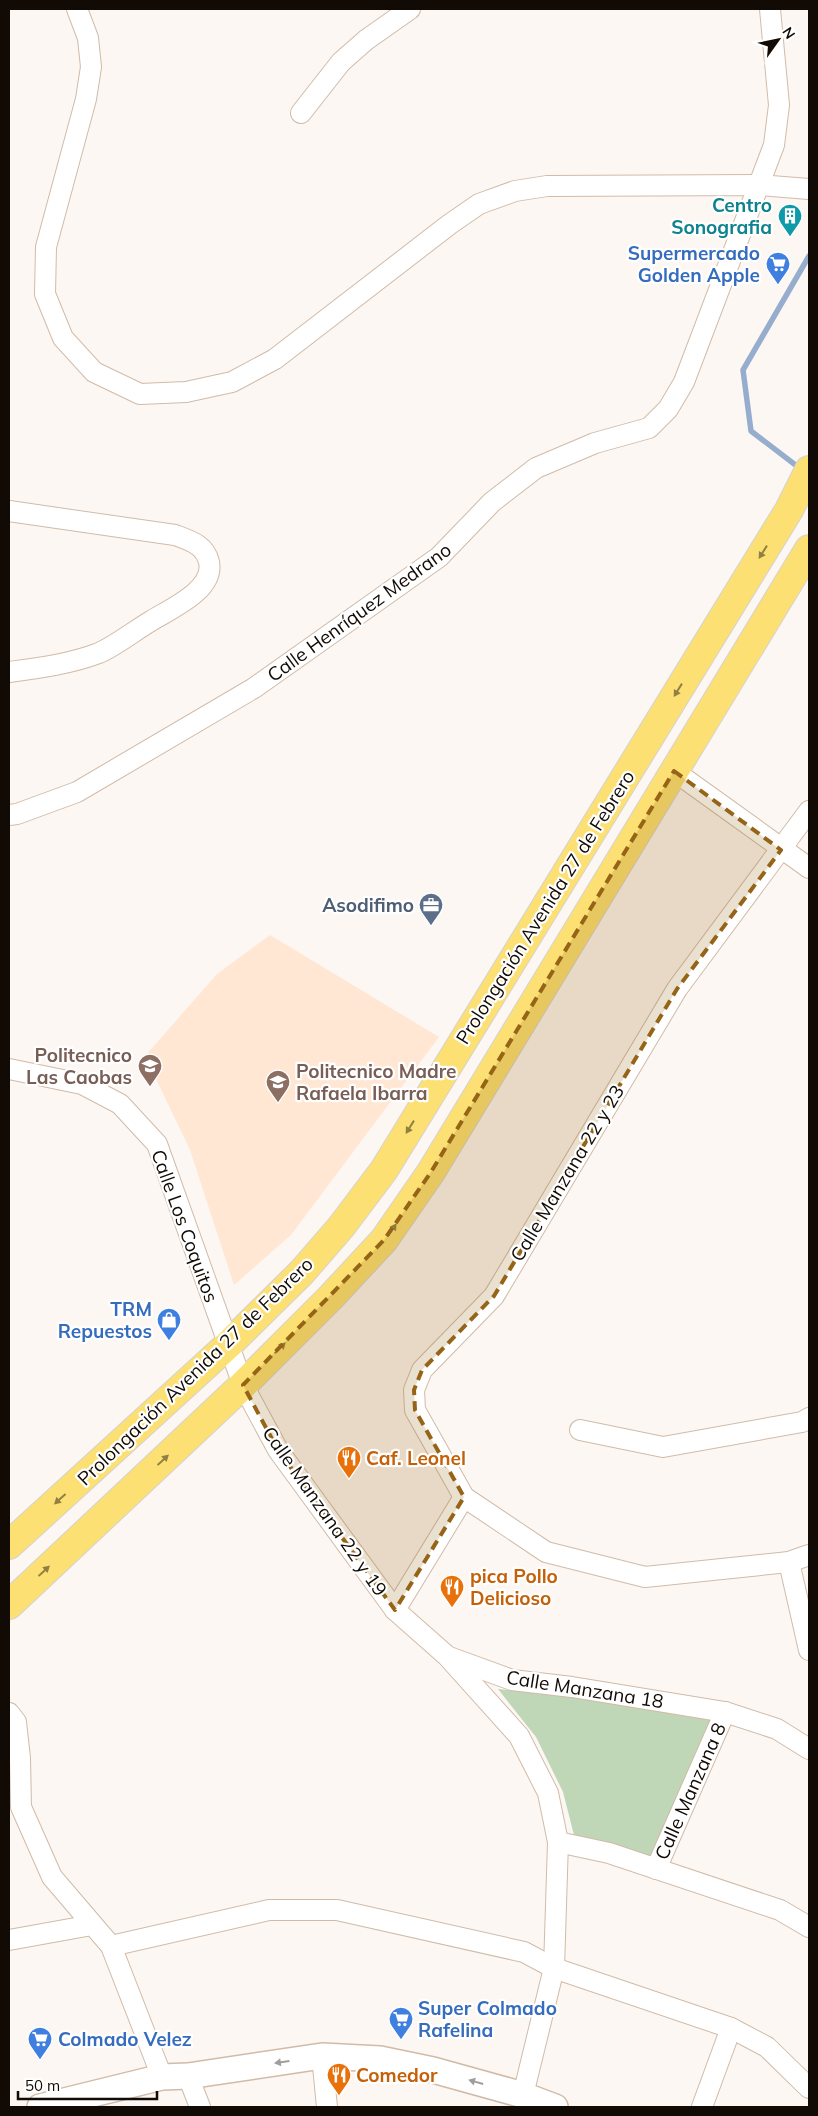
<svg xmlns="http://www.w3.org/2000/svg" width="818" height="2116" font-family="Mulish,sans-serif">
	<style>
		.built { fill: #ffe7d4 }
		.green { fill: #bfd6b7 }
		.lines { fill: none; stroke-linecap: round; stroke-linejoin: round }
		.stream { stroke: #96adce; stroke-width: 5.5 }
		.minor-casing { stroke: #d1bba8; stroke-width: 22 }
		.tertiary-casing { stroke: #d1bba8; stroke-width: 28 }
		.primary-casing { stroke: #d4d3d2; stroke-width: 30 }
		.minor { stroke: #fff; stroke-width: 20 }
		.tertiary { stroke: #fff; stroke-width: 25 }
		.primary { stroke: #fce074; stroke-width: 28 }
		.oneway { fill: #928042 }
		.oneway2 { fill: #a09d9b }
		.marked { fill: #966416; fill-opacity: 0.2; stroke: #966416; stroke-width: 4; stroke-dasharray: 10 6; stroke-linejoin: round }
		.labels { text-anchor: middle; stroke-width: 4.5; stroke-linejoin: round; paint-order: stroke }
		.culture-label { font-size: 19px; font-weight: bold; fill: #0d838f; stroke: #fff; text-anchor: end }
		.shop-label { font-size: 19px; font-weight: bold; fill: #366cbe; stroke: #fff; text-anchor: end }
		.street-label { font-size: 19px; fill: #110a05; stroke: #fff }
		.service-label { font-size: 19px; font-weight: bold; fill: #4e5e75; stroke: #fff; text-anchor: end }
		.education-label { font-size: 19px; font-weight: bold; fill: #785e54; stroke: #fff; text-anchor: end }
		.food-label { font-size: 19px; font-weight: bold; fill: #c56008; stroke: #fff; text-anchor: start }
	</style>
	<rect width="100%" height="100%" fill="#fcf7f3"/>
	<polygon class="built" points="270,935 439,1037 291,1235 234,1285 190,1150 145,1056 217,974"/>
	<polygon class="green" points="498,1689 627,1702 713,1721 651,1864 575,1839 563,1792 536,1737"/>
	<g class="lines">
		<polyline class="stream" points="802,470 751,431 743,370 809,256"/>
		<defs>
			<g id="minor">
				<polyline points="77,9 88,38 91,67 86,99 46,247 45,294 63,338 94,372 140,394 186,392 232,382 275,359 450,224 479,204 515,191 547,186 758,185 809,189"/>
				<polyline points="301,113 341,62 366,40 410,9"/>
				<path d="M9,511l166,24c16,6 30,10 34,27 6,28 -39,47 -58,59 -17,10 -34,24 -52,32 -29,11 -60,15 -90,19"/>
				<polyline points="674,771 809,868"/>
				<polyline points="809,811 677,989 494,1296 422,1370 414,1390 415,1410 464,1497 546,1552 645,1577 789,1562 809,1555"/>
				<polyline points="9,815 17,814 77,792 254,688 439,557 492,502 536,468 595,443 649,428 668,409 684,382 774,145 779,105 770,9"/>
				<polyline points="9,1069 82,1084 120,1104 157,1144 243,1385 278,1450 395,1610 447,1656 519,1736 548,1793 558,1842 554,1968 523,2095"/>
				<polyline points="580,1430 663,1447 802,1422 809,1418"/>
				<polyline points="789,1562 809,1650"/>
				<polyline points="395,1610 464,1497"/>
				<polyline points="449,1657 512,1680 572,1687 725,1712 777,1729 809,1749"/>
				<polyline points="9,1713 16,1722 20,1758 21,1807 52,1877 111,1946 162,2077"/>
				<polyline points="558,1842 609,1853 780,1910 809,1927"/>
				<polyline points="656,1869 725,1712"/>
				<polyline points="9,1940 92,1925"/>
				<polyline points="111,1946 269,1910 337,1910 524,1952 554,1968 731,2028 767,2047 809,2088"/>
				<polyline points="322,2056 327,2107"/>
				<polyline points="188,2076 200,2107"/>
				<polyline points="702,2107 731,2028"/>
			</g>
			<polyline id="tertiary" points="40,2107 162,2077 188,2076 322,2056 380,2059 433,2070 523,2095 555,2107"/>
			<g id="primary">
				<polyline points="9,1545 229,1344 302,1272 341,1227 384,1170 789,510 809,470"/>
				<polyline points="9,1605 243,1385 331,1297 384,1240 431,1172 809,549"/>
			</g>
		</defs>
		<use href="#minor" class="minor-casing"/>
		<use href="#tertiary" class="tertiary-casing"/>
		<use href="#primary" class="primary-casing"/>
		<use href="#minor" class="minor"/>
		<use href="#tertiary" class="tertiary"/>
		<use href="#primary" class="primary"/>
	</g>
	<defs><path id="oneway-solid" d="M-6-.8H1V-3.2L6.5 0L1 3.2V.8H-6Z" transform="scale(1.25)"/></defs>
	<g class="oneway">
		<use href="#oneway-solid" transform="translate(763 552) rotate(122)"/>
		<use href="#oneway-solid" transform="translate(678 690) rotate(122)"/>
		<use href="#oneway-solid" transform="translate(410 1127) rotate(122)"/>
		<use href="#oneway-solid" transform="translate(392 1230) rotate(-56)"/>
		<use href="#oneway-solid" transform="translate(280 1348) rotate(-45)"/>
		<use href="#oneway-solid" transform="translate(163 1460) rotate(-43)"/>
		<use href="#oneway-solid" transform="translate(60 1499) rotate(138)"/>
		<use href="#oneway-solid" transform="translate(44 1571) rotate(-43)"/>
	</g>
	<g class="oneway2">
		<use href="#oneway-solid" transform="translate(282 2062) rotate(172)"/>
		<use href="#oneway-solid" transform="translate(476 2082) rotate(-164)"/>
	</g>
	<path class="marked" d="M674,771l107,79 -104,139 -183,307 -72,74 -8,20 1,20 49,87 -69,113 -117,-160 -35,-65 141,-145 47,-68z"/>
	<defs>
		<symbol id="building-pin" viewBox="-11 -11 22 30"><path d="M0 17L-7.5 6A9.5 9.5 0 1 1 7.5 6Z" fill="#0f9aa8" stroke="#fff"/><path d="M-4-6H4V6H1V3H-1V6H-4ZM-2.5-4.3h1.7v1.8h-1.7ZM.8-4.3h1.7v1.8H.8ZM-2.5-1h1.7V.8h-1.7ZM.8-1h1.7V.8H.8Z" fill="#fff"/></symbol>
		<symbol id="supermarket-pin" viewBox="-11 -11 22 30"><path d="M0 17L-7.5 6A9.5 9.5 0 1 1 7.5 6Z" fill="#3f7fe0" stroke="#fff"/><path d="M-6-5.5h2.5l.6 2H6L4.5 2H-2.5L-4.4-4H-6ZM-1.5 3.2a1.3 1.3 0 1 0 .1 0ZM3 3.2a1.3 1.3 0 1 0 .1 0Z" fill="#fff"/></symbol>
		<symbol id="office-pin" viewBox="-11 -11 22 30"><path d="M0 17L-7.5 6A9.5 9.5 0 1 1 7.5 6Z" fill="#5c6f8a" stroke="#fff"/><path d="M-6-3h4V-5.5h4V-3h4V5H-6ZM-1-4.5V-3h2v-1.5ZM-6 0V1H6V0Z" fill="#fff"/></symbol>
		<symbol id="school-pin" viewBox="-11 -11 22 30"><path d="M0 17L-7.5 6A9.5 9.5 0 1 1 7.5 6Z" fill="#8d6e63" stroke="#fff"/><path d="M0-5L7-2L0 1L-7-2ZM-4 1L0 2.5L4 1V4Q0 6-4 4Z" fill="#fff"/></symbol>
		<symbol id="shop-pin" viewBox="-11 -11 22 30"><path d="M0 17L-7.5 6A9.5 9.5 0 1 1 7.5 6Z" fill="#3f7fe0" stroke="#fff"/><path d="M-5-2.5h2.3a2.7 3.5 0 0 1 5.4 0H5L5.5 6h-11ZM-1.5-2.5h3a1.5 2.3 0 0 0-3 0Z" fill="#fff"/></symbol>
		<symbol id="restaurant-pin" viewBox="-11 -11 22 30"><path d="M0 17L-7.5 6A9.5 9.5 0 1 1 7.5 6Z" fill="#e8710a" stroke="#fff"/><path d="M-5-6h1v4h1v-4h1v4h1v-4h1v5L-1.5 .5V6h-2V.5L-5-1ZM5-6V6H3V1.5H1.5Q1.5-4 5-6Z" fill="#fff"/></symbol>
	</defs>
	<g fill-rule="evenodd">
		<use href="#building-pin" x="776" y="202" width="28" height="38"/>
		<use href="#supermarket-pin" x="764" y="250" width="28" height="38"/>
		<use href="#office-pin" x="417" y="891" width="28" height="38"/>
		<use href="#school-pin" x="136" y="1052" width="28" height="38"/>
		<use href="#school-pin" x="264" y="1068" width="28" height="38"/>
		<use href="#shop-pin" x="155" y="1306" width="28" height="38"/>
		<use href="#restaurant-pin" x="335" y="1444" width="28" height="38"/>
		<use href="#restaurant-pin" x="438" y="1573" width="28" height="38"/>
		<use href="#supermarket-pin" x="387" y="2005" width="28" height="38"/>
		<use href="#supermarket-pin" x="26" y="2025" width="28" height="38"/>
		<use href="#restaurant-pin" x="325" y="2061" width="28" height="38"/>
	</g>
	<g class="labels">
		<g class="culture-label">
			<text x="772" y="212">Centro<tspan x="772" dy="22">Sonografia</tspan></text>
		</g>
		<g class="shop-label">
			<text x="760" y="260">Supermercado<tspan x="760" dy="22">Golden Apple</tspan></text>
			<text x="152" y="1316">TRM<tspan x="152" dy="22">Repuestos</tspan></text>
			<text x="418" y="2015" text-anchor="start">Super Colmado<tspan x="418" dy="22">Rafelina</tspan></text>
			<text x="58" y="2046" text-anchor="start">Colmado Velez</text>
		</g>
		<g class="street-label">
			<text transform="translate(359 612) rotate(-36)" y="7">Calle Henríquez Medrano</text>
			<text transform="translate(545 907) rotate(-58)" y="7">Prolongación Avenida 27 de Febrero</text>
			<text transform="translate(567 1173) rotate(-59)" y="7">Calle Manzana 22 y 23</text>
			<text transform="translate(185 1226) rotate(70)" y="7">Calle Los Coquitos</text>
			<text transform="translate(195 1371) rotate(-44)" y="7">Prolongación Avenida 27 de Febrero</text>
			<text transform="translate(325 1511) rotate(55)" y="7">Calle Manzana 22 y 19</text>
			<text transform="translate(585 1689) rotate(9)" y="7">Calle Manzana 18</text>
			<text transform="translate(690 1791) rotate(-66)" y="7">Calle Manzana 8</text>
		</g>
		<g class="service-label">
			<text x="414" y="912">Asodifimo</text>
		</g>
		<g class="education-label">
			<text x="132" y="1062">Politecnico<tspan x="132" dy="22">Las Caobas</tspan></text>
			<text x="296" y="1078" text-anchor="start">Politecnico Madre<tspan x="296" dy="22">Rafaela Ibarra</tspan></text>
		</g>
		<g class="food-label">
			<text x="366" y="1465">Caf. Leonel</text>
			<text x="470" y="1583">pica Pollo<tspan x="470" dy="22">Delicioso</tspan></text>
			<text x="356" y="2082">Comedor</text>
		</g>
	</g>
	<rect width="818" height="2116" fill="none" stroke="#110a05" stroke-width="20"/>
	<g transform="translate(778 40) rotate(57)" stroke="#ffffff" stroke-width="4" paint-order="stroke">
	<path d="M0-4L9 19L0 12L-9 19Z" fill="#110a05"/>
	<text y="-8" font-size="14" font-weight="bold" text-anchor="middle" fill="#110a05">N</text>
	</g>
	<path d="M18 2091v8h139v-8" fill="none" stroke="#110a05" stroke-width="2.5"/>
	<text x="25" y="2091" font-size="15" fill="#110a05" stroke="#ffffff" stroke-width="4" paint-order="stroke">50 m</text>
</svg>
